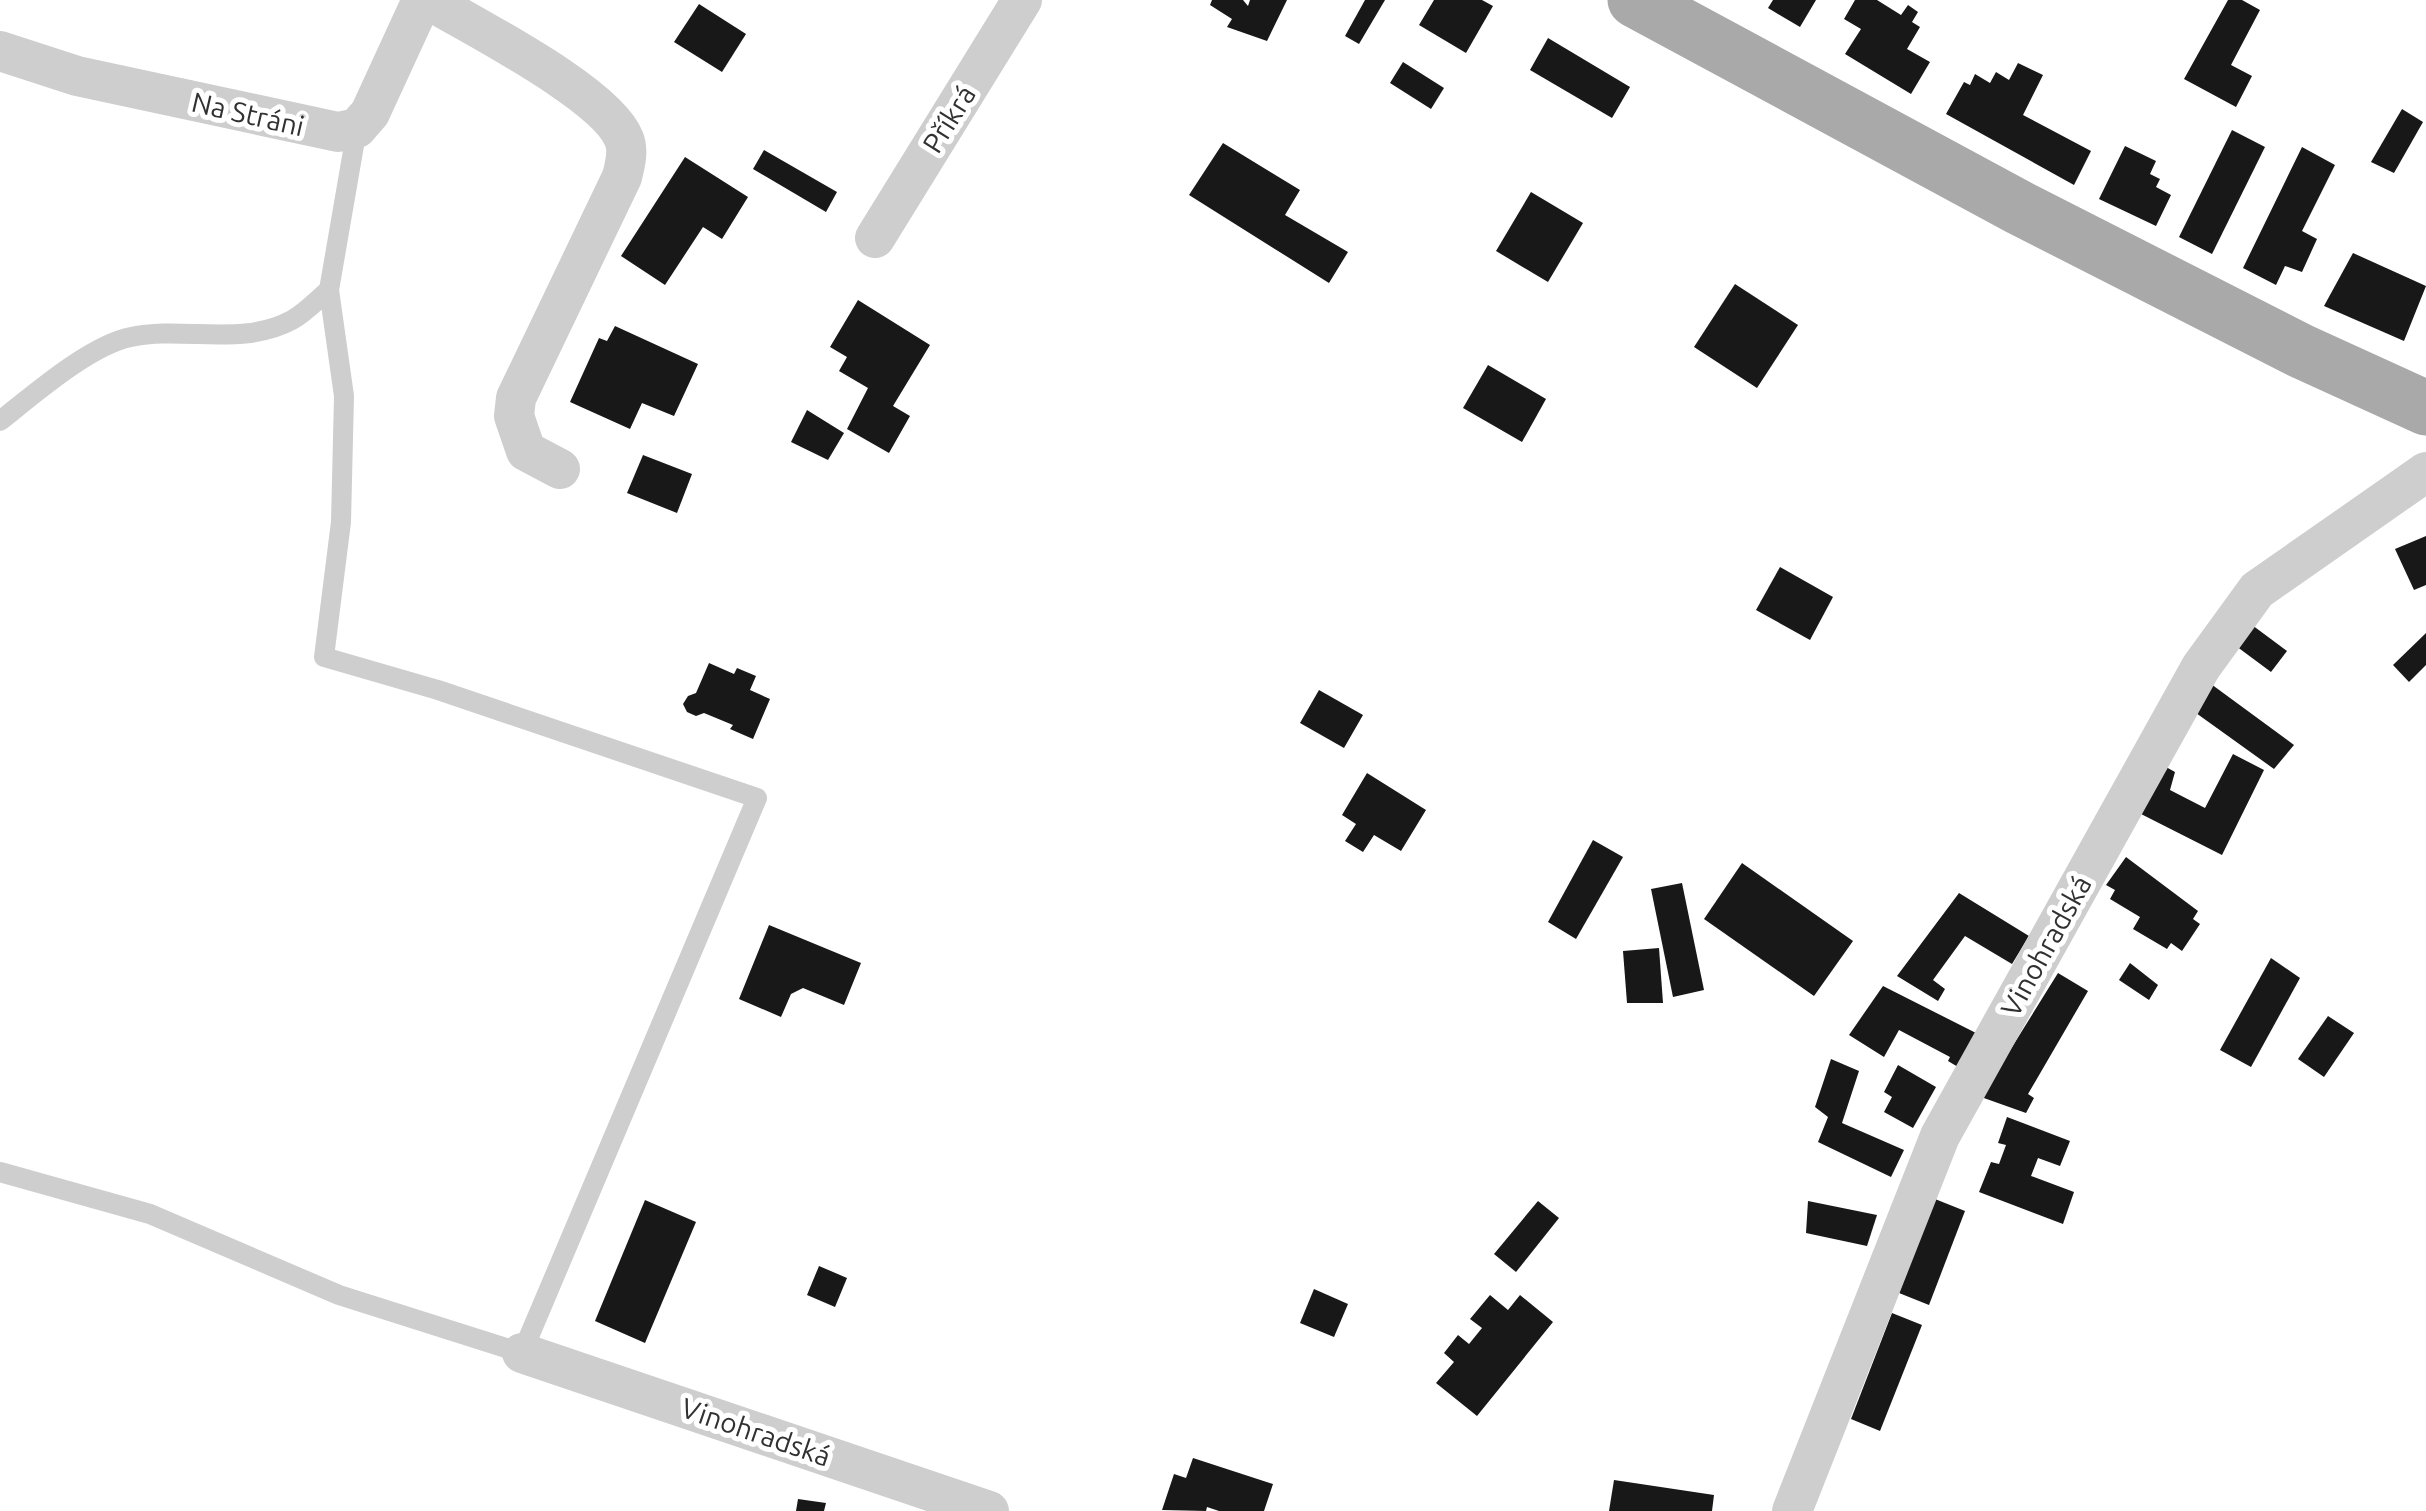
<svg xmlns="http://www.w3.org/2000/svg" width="2426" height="1511" font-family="Ubuntu,sans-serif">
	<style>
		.building { fill: #181818 }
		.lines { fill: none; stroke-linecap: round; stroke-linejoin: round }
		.lane { stroke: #cecece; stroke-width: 20 }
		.street { stroke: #cecece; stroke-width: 40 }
		.primary { stroke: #a9a9a9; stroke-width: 55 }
		.labels { text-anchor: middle; stroke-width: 10; stroke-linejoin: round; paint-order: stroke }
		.street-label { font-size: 28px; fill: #313131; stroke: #fff }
	</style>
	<rect width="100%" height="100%" fill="#fff"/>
	<g class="building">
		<polygon points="1212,0 1243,0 1248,6 1250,0 1287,0 1267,41 1227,27 1232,19 1210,5"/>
		<polygon points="1365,0 1385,0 1359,44 1345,36"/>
		<polygon points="1434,0 1482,0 1493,6 1466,53 1419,25"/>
		<polygon points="1773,0 1816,0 1800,27 1768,8"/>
		<polygon points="1855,0 1877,0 1901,15 1908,5 1918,12 1912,22 1920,27 1907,49 1930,62 1911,94 1845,54 1861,29 1844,19"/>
		<polygon points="2228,0 2242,0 2260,10 2231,65 2252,76 2236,107 2184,79"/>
		<polygon points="699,4 746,34 722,72 674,42"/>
		<polygon points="1548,38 1630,87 1612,118 1530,70"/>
		<polygon points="1403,62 1444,88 1431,109 1390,83"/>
		<polygon points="2018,63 2043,75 2023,115 2091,151 2074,185 1946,114 1964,82 1970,85 1975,74 1990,83 1996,72 2009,80"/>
		<polygon points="2402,109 2423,122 2394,173 2371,162"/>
		<polygon points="2232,130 2265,147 2212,254 2179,237"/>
		<polygon points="1223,143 1300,190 1285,215 1348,252 1329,283 1189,195"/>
		<polygon points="2125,146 2156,161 2150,174 2160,179 2156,187 2171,195 2156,226 2099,199"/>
		<polygon points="2302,147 2335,165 2302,231 2317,239 2302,272 2285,266 2276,285 2243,268"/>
		<polygon points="764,150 837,192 826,212 753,169"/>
		<polygon points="685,157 748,197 722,239 703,227 665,285 621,256"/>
		<polygon points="1531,192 1583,223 1548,282 1496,251"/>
		<polygon points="2353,253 2426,286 2404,341 2324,306"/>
		<polygon points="1735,284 1798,325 1757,388 1694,347"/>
		<polygon points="858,300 930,345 893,406 910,416 889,453 847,429 868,388 839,371 847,357 830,347"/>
		<polygon points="615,326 698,364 674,416 642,403 630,429 570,402 599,338 607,341"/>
		<polygon points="1488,365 1546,399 1522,442 1463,408"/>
		<polygon points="807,410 844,433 828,460 791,442"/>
		<polygon points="643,455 692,474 677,513 627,493"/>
		<polygon points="2426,536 2426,585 2414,590 2395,549"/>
		<polygon points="1780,567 1833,597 1810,640 1756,610"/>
		<polygon points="2252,625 2287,651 2271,672 2236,646"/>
		<polygon points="2426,633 2426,665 2409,682 2393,665"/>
		<polygon points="709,663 734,674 737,668 756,676 750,690 770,699 753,739 730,729 733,725 704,713 696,716 687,712 683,704 688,696 696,693"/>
		<polygon points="2211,684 2294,745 2274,769 2196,713"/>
		<polygon points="1319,690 1363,715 1344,748 1300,723"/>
		<polygon points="2233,754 2264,770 2222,855 2141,814 2166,767 2175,772 2170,790 2205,808"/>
		<polygon points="1367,773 1426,810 1401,851 1374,835 1363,852 1345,841 1356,824 1342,815"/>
		<polygon points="1593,840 1623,857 1576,939 1548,922"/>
		<polygon points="2126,857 2198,911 2193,919 2200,924 2182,951 2171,943 2167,949 2133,929 2140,917 2110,899 2115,890 2106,885"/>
		<polygon points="1742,863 1853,941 1814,996 1704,919"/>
		<polygon points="1682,883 1704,990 1673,997 1651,889"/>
		<polygon points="1959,893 2029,936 2012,964 1965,936 1933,980 1945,989 1938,1001 1897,976"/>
		<polygon points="769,925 861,963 844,1005 803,988 791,994 781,1017 739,999"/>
		<polygon points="1659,948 1663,1003 1627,1003 1623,951"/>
		<polygon points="2271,958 2300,978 2251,1067 2220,1050"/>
		<polygon points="2130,963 2158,985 2149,1000 2119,980"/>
		<polygon points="2058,973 2088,991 2028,1094 2034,1098 2026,1113 1981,1097"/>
		<polygon points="1883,986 1976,1033 1958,1067 1948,1061 1950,1057 1899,1030 1884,1057 1849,1035"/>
		<polygon points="2328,1016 2354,1033 2324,1077 2298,1059"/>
		<polygon points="1831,1059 1859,1071 1842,1123 1904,1150 1891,1177 1818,1142 1828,1117 1815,1107"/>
		<polygon points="1898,1065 1936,1087 1913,1128 1884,1112 1892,1097 1884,1092"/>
		<polygon points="2007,1117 2070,1141 2060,1166 2038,1158 2031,1176 2074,1192 2063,1224 1979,1192 1991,1162 1999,1164 2006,1145 1998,1143"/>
		<polygon points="1935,1199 1965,1211 1929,1305 1899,1293"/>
		<polygon points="645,1200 696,1222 645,1343 595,1321"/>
		<polygon points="1538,1201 1559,1218 1516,1272 1494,1254"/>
		<polygon points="1808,1201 1877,1215 1867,1246 1806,1233"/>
		<polygon points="819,1266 847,1278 835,1307 807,1295"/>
		<polygon points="1314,1289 1348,1304 1334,1337 1300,1323"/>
		<polygon points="1490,1295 1508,1310 1520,1295 1553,1322 1477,1416 1436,1383 1454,1362 1444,1353 1458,1335 1469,1344 1482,1328 1470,1319"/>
		<polygon points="1892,1313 1922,1325 1880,1431 1851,1419"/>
		<polygon points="1193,1458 1273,1484 1264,1511 1219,1511 1207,1507 1206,1511 1162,1510 1174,1474 1186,1478"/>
		<polygon points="1614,1480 1714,1495 1712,1511 1609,1511"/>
		<polygon points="798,1499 826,1503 824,1511 796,1511"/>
	</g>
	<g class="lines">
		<g class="lane">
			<path d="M0,421c33,-26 90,-76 131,-84 53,-11 111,10 161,-17 13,-7 25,-20 37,-30"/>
			<polyline points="0,1172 150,1214 339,1295 522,1353 757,798 438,690 324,657 341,522 344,396 329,290 357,128"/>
		</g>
		<g class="street">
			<path d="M429,0c45,27 178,94 195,139 5,12 1,26 -2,38l-106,221 -2,18 12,35 34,18"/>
			<polyline points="0,51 77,76 338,132 357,128 370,113 422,0"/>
			<polyline points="875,238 1022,0"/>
			<polyline points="522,1353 989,1511"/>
			<polyline points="1792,1511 1940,1136 2201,667 2257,590 2426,472"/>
		</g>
		<polyline class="primary" points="1635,0 2020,208 2301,351 2426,408"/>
	</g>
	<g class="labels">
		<g class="street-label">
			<text transform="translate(248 114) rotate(13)" y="10">Na Stráni</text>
			<text transform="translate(949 119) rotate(-58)" y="10">Příkrá</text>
			<text transform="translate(2046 946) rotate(-61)" y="10">Vinohradská</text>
			<text transform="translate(756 1432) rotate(19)" y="10">Vinohradská</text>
		</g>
	</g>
</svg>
